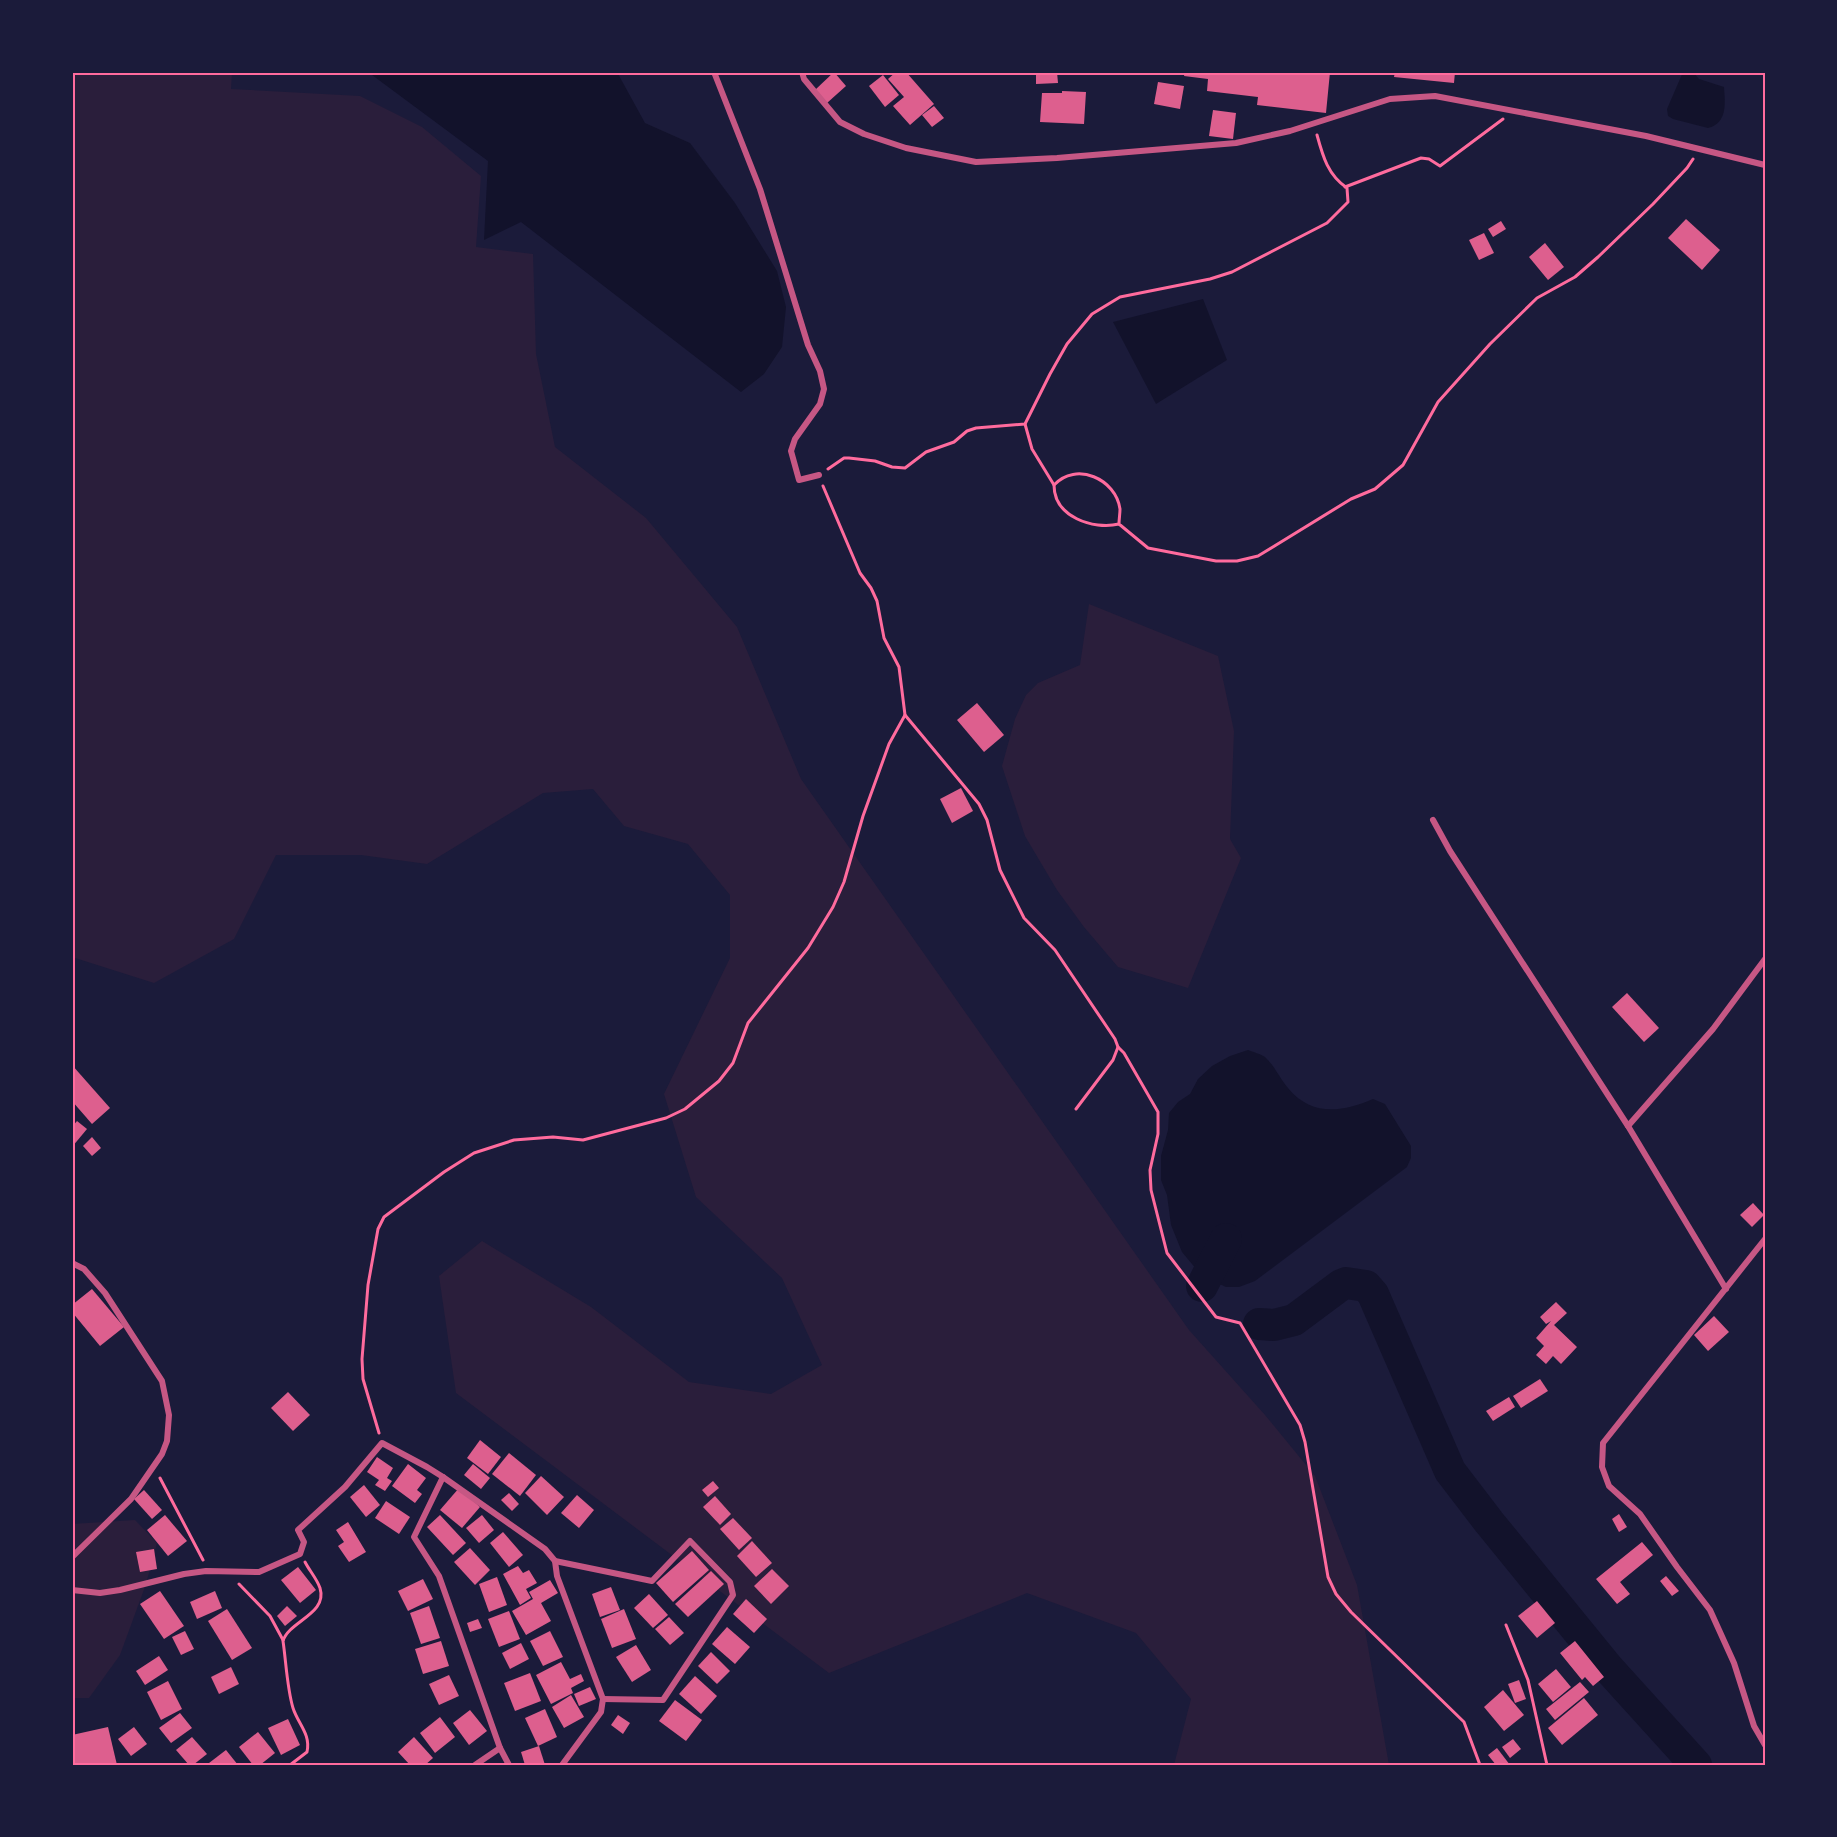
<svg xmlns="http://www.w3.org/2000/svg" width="1837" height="1837" font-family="Karla,sans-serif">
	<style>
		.green { fill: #2a1e3b }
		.water { fill: #12122b }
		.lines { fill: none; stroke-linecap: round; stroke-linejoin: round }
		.river { stroke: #12122b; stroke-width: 32 }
		.building { fill: #dd5f8e }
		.path { stroke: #ff6b9d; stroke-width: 3 }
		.minor { stroke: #c65784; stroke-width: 6 }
		.neatline { fill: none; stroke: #ff6b9d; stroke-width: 2 }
	</style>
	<rect width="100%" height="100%" fill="#1b1b3a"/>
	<g class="green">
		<polygon points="72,72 232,72 231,89 360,96 422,127 481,176 476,247 533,254 536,354 555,447 646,518 737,627 801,779 1189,1330 1265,1415 1315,1476 1357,1585 1389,1765 1174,1765 1191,1699 1136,1633 1027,1593 829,1673 456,1393 439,1276 482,1241 591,1307 689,1382 771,1394 822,1365 782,1278 696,1197 664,1094 730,958 730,895 688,844 624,826 593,789 543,793 427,864 361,855 276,855 234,939 154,983 72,957"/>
		<polygon points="1089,604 1218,656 1234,731 1230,839 1241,858 1188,988 1118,967 1084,927 1057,890 1025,836 1002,766 1015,719 1026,695 1038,683 1080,665"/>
		<polygon points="135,1520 157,1543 146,1584 120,1655 89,1698 72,1698 72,1524"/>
	</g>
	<g class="water">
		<polygon points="368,72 617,72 645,123 690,143 735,203 777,271 786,307 782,347 764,374 741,392 521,222 484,240 488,161"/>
		<path d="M1683,72l11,1 5,6 25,8c1,16 4,36 -16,41l-35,-9 -5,-3 -1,-7z"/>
		<polygon points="1203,299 1227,360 1156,404 1113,322"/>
		<path d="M1248,1050c5,2 13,4 17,7 9,8 15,22 23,31 24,29 54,24 85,11l12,5 26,42v12l-4,9 -152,114 -16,6h-13l-24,-11 -20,-24 -11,-27 -4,-30 -6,-15v-24l7,-26 1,-17 9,-11 12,-8 8,-15 14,-13 18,-10z"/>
	</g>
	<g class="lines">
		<g class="river">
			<polyline points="1202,1286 1226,1239"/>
			<polyline points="1259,1324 1274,1325 1294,1320 1341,1285 1346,1283 1366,1286 1373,1294 1450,1471 1489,1522 1609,1669 1696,1765"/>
		</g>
	</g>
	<g class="building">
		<polygon points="834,72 846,86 827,103 815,90"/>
		<polygon points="896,72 906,72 934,104 910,125 893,106 904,97 888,79"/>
		<polygon points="1036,72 1057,72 1058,83 1036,84"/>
		<polygon points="1185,72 1330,72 1326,113 1257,105 1258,97 1207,91 1208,79 1184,76"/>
		<polygon points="1395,72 1455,72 1454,83 1394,77"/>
		<polygon points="883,75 899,95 885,107 869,86"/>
		<polygon points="1158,82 1184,86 1180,109 1154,104"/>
		<polygon points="1062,91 1086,92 1084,124 1040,122 1042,93 1062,93"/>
		<polygon points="934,106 944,118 932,127 922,115"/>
		<polygon points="1213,110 1236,113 1233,139 1209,136"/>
		<polygon points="1686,219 1720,250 1702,270 1668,238"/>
		<polygon points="1501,221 1506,229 1493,237 1488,229"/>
		<polygon points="1484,233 1494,253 1479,260 1469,240"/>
		<polygon points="1545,243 1564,267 1548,280 1529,257"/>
		<polygon points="977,703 1004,735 984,752 957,720"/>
		<polygon points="961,788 973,811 952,823 940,799"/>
		<polygon points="1627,993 1659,1028 1644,1042 1612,1007"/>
		<polygon points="72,1065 110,1108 92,1124 72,1101"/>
		<polygon points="77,1121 87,1129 72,1147 72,1127"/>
		<polygon points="92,1137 101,1148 92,1156 83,1146"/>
		<polygon points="1753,1203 1764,1215 1752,1227 1740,1215"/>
		<polygon points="92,1289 124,1327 100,1346 72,1312 72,1305"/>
		<polygon points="1556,1302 1567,1313 1554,1325 1577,1347 1561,1364 1553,1356 1546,1364 1536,1355 1544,1346 1536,1338 1551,1321 1546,1324 1540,1317"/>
		<polygon points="1714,1316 1729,1332 1708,1351 1694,1335"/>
		<polygon points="1540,1379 1548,1391 1521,1408 1513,1396"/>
		<polygon points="288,1392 310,1415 293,1431 271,1408"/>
		<polygon points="1509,1397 1515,1407 1493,1421 1486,1411"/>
		<polygon points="480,1440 501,1457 488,1474 467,1458"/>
		<polygon points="509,1453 536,1475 520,1496 492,1474"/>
		<polygon points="377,1457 393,1468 387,1478 392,1481 385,1491 375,1485 379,1480 367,1472"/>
		<polygon points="408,1464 426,1478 417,1490 422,1494 415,1503 392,1486"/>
		<polygon points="473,1464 490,1478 481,1489 464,1475"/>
		<polygon points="541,1476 564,1497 547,1515 525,1493"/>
		<polygon points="713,1481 719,1488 708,1497 702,1490"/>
		<polygon points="364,1485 380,1505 366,1517 350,1497"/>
		<polygon points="459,1488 480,1507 462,1528 440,1510"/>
		<polygon points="144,1490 162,1510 152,1519 134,1499"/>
		<polygon points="509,1493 519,1504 512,1511 501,1500"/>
		<polygon points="577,1495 594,1510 579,1528 561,1513"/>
		<polygon points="715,1496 731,1514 720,1525 703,1507"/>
		<polygon points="386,1501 410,1517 399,1534 375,1518"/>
		<polygon points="1619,1514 1627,1527 1619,1532 1612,1519"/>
		<polygon points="165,1515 187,1541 168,1556 147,1530"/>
		<polygon points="440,1515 466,1543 453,1555 427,1527"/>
		<polygon points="482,1515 494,1530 479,1543 466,1528"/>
		<polygon points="733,1518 752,1538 739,1550 720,1529"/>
		<polygon points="348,1522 366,1552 349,1562 338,1546 344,1542 336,1530"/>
		<polygon points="503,1532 523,1555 509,1567 490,1543"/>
		<polygon points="752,1541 772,1563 756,1577 737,1556"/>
		<polygon points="1642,1542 1653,1555 1620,1582 1630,1594 1617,1604 1596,1579"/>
		<polygon points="470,1548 490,1570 475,1585 454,1562"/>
		<polygon points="154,1549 157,1569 140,1572 136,1552"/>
		<polygon points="692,1551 709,1570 673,1602 656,1583"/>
		<polygon points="518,1566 523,1573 529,1570 537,1583 526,1589 531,1598 520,1605 503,1574"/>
		<polygon points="298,1567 316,1590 300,1603 281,1580"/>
		<polygon points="772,1569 789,1586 771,1604 754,1586"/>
		<polygon points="711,1571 724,1584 688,1617 675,1604"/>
		<polygon points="1666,1576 1679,1591 1672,1596 1660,1581"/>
		<polygon points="497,1577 507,1605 489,1612 479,1584"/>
		<polygon points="423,1579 433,1599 408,1611 398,1591"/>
		<polygon points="550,1580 558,1593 541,1603 551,1621 526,1635 512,1611 533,1599 529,1592"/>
		<polygon points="611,1587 620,1610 600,1617 592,1594"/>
		<polygon points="160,1591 184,1626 164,1639 140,1604"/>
		<polygon points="215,1591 222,1608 197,1619 190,1602"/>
		<polygon points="649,1594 668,1615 653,1628 634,1608"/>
		<polygon points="746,1599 767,1619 754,1633 733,1614"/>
		<polygon points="1537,1601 1555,1623 1537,1638 1518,1616"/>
		<polygon points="287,1606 297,1616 285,1626 277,1616"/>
		<polygon points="429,1606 440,1638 421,1644 410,1613"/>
		<polygon points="227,1609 252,1648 232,1660 208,1621"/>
		<polygon points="624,1609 636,1639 612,1648 601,1619"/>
		<polygon points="509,1611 520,1639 499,1647 488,1619"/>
		<polygon points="669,1617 684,1633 670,1645 655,1629"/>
		<polygon points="478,1619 482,1628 470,1632 467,1623"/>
		<polygon points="727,1627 750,1647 735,1664 712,1644"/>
		<polygon points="185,1631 194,1649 181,1655 172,1637"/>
		<polygon points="550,1631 563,1657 543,1666 530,1641"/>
		<polygon points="441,1641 449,1666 423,1674 415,1649"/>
		<polygon points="1575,1641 1604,1677 1593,1686 1585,1677 1582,1680 1560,1653"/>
		<polygon points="521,1643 529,1659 510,1669 502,1653"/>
		<polygon points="636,1645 651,1670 632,1682 616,1657"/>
		<polygon points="711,1652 730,1671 717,1684 698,1666"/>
		<polygon points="159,1656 168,1670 145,1685 136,1671"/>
		<polygon points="561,1662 570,1679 581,1674 584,1681 571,1688 573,1693 551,1704 536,1675"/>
		<polygon points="231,1667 239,1684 219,1694 211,1677"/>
		<polygon points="1556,1669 1571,1687 1553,1702 1538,1684"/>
		<polygon points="530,1673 541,1701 515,1711 504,1683"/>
		<polygon points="449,1675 459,1696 439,1705 429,1684"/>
		<polygon points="695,1676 717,1696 701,1714 679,1694"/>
		<polygon points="1519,1680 1526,1699 1515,1703 1508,1684"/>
		<polygon points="168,1681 182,1709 161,1720 147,1692"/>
		<polygon points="1580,1682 1589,1692 1555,1720 1546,1709"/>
		<polygon points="590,1687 596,1699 579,1706 574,1694"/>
		<polygon points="1503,1690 1524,1715 1504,1731 1484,1707"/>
		<polygon points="571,1695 584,1717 564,1728 552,1707"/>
		<polygon points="1584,1698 1598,1715 1562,1745 1548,1728"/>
		<polygon points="675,1700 702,1720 686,1741 659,1721"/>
		<polygon points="545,1709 557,1737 538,1746 525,1718"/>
		<polygon points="470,1710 487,1731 469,1745 453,1723"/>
		<polygon points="180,1713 192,1728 171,1743 159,1728"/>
		<polygon points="618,1715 630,1723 623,1734 611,1725"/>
		<polygon points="440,1717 455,1737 435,1753 420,1733"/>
		<polygon points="288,1719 300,1745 281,1755 268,1728"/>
		<polygon points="108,1727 117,1765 72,1765 72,1735"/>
		<polygon points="134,1727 147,1744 131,1756 118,1739"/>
		<polygon points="258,1732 275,1753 260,1765 253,1765 239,1747"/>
		<polygon points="192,1737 207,1754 193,1765 189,1765 176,1750"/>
		<polygon points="414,1737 433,1758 425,1765 410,1765 398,1752"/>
		<polygon points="1513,1739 1521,1749 1510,1758 1502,1747"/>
		<polygon points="539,1746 545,1765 525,1765 521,1752"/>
		<polygon points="1497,1748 1510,1765 1496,1765 1488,1755"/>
		<polygon points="226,1750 238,1765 210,1765 209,1763"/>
	</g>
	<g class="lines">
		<g class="path">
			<polyline points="1345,187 1421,158 1429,159 1440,166 1503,119"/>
			<path d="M1025,424l7,25 22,36c22,-24 62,-6 66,24 0,5 -1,10 -1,15l29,24 68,13h21l21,-5 93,-57 24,-10 28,-24 35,-63 52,-58 47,-46 38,-21 23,-20 55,-53 34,-36 6,-9"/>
			<path d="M828,469l16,-11h5l26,3 17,6 13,1 21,-16 28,-10 13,-11 9,-3 49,-4 25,-50 17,-30 25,-30 28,-17 90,-18 22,-7 95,-49 21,-21 -1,-14c-19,-13 -24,-31 -30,-53"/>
			<path d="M1054,485c0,32 39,45 65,39"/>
			<polyline points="905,715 979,804 987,820 1000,870 1024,918 1055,950 1115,1039 1118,1047 1113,1060 1076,1109"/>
			<polyline points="1118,1047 1124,1053 1158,1112 1158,1134 1150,1170 1151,1190 1167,1253 1216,1317 1240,1323 1300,1425 1305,1442 1328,1577 1336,1594 1351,1612 1464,1722 1480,1765"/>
			<polyline points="379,1433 363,1379 362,1359 368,1285 378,1229 384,1217 444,1172 474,1153 514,1140 553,1137 583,1140 666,1118 685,1109 719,1081 733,1063 748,1023 808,948 833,907 844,882 863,816 889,744 905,715 899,667 884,638 877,601 871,588 860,573 823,486"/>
			<polyline points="160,1478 203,1560"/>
			<polyline points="239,1584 270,1616 283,1640"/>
			<polyline points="1506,1625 1528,1680 1547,1765"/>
			<path d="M290,1765l17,-13c4,-18 -9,-28 -14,-44 -6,-20 -7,-47 -10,-67 6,-20 45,-27 37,-53 -3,-9 -11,-18 -15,-26"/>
		</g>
		<g class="minor">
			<polyline points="714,72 760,189 808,345 820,371 824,389 820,404 795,439 791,451 799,480 819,475"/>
			<polyline points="802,72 804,79 840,122 864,134 906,148 976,162 1057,158 1236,143 1290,131 1390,99 1435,96 1646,136 1765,165"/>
			<polyline points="1433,820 1450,851 1628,1126 1726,1289"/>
			<polyline points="1628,1126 1713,1029 1765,959"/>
			<polyline points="1765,1239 1603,1443 1602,1467 1609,1486 1640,1514 1677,1567 1710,1610 1734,1663 1754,1726 1765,1745"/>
			<polyline points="72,1263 84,1269 105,1293 162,1381 169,1415 167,1441 162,1454 131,1499 72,1557"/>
			<polyline points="443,1477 414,1537 439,1576 500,1748 509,1765"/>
			<polyline points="555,1561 652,1581 690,1541 730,1582 733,1595 663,1700 603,1699"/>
			<polyline points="72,1590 100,1593 120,1590 184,1574 206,1571 259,1572 300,1554 304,1542 298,1530 345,1487 382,1443 427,1467 443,1477 545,1549 555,1561 557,1576 603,1699 601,1712 562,1765"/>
			<polyline points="475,1765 500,1748"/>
		</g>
	</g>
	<rect width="1837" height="1837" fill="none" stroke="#1b1b3a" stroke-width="147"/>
	<rect x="74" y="74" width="1690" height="1690" class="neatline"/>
</svg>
